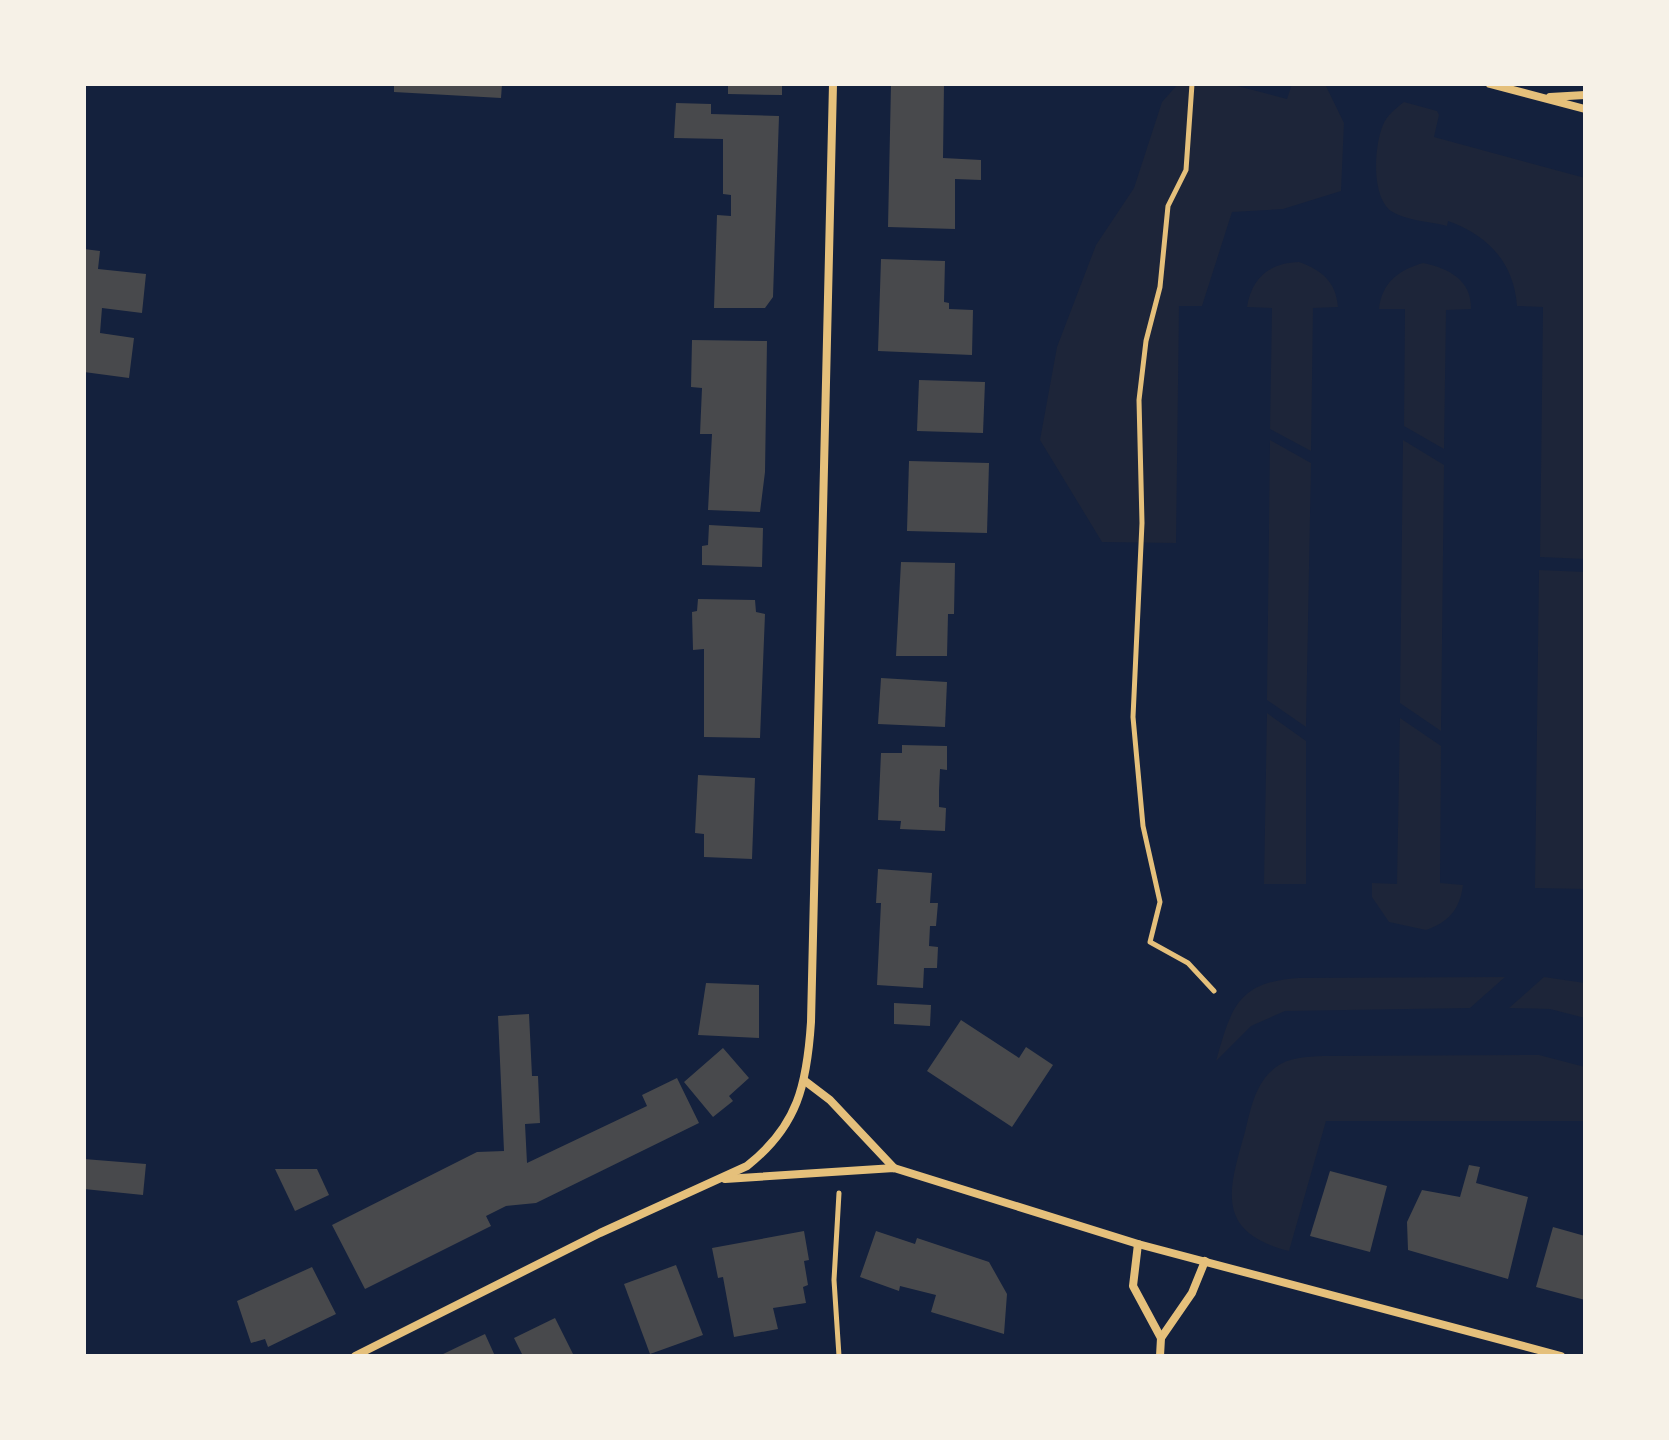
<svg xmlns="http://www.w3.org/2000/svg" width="1669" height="1440" font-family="'Asap Condensed',sans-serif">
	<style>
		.green { fill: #1d2539 }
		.building { fill: #48494c }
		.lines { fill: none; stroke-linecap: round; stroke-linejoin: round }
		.path { stroke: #e5c07b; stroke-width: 5 }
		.minor { stroke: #e5c07b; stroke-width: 8 }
	</style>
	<rect width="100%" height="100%" fill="#14213d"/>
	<g class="green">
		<polygon points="1178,84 1230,84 1287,99 1292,84 1325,84 1344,123 1341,191 1283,209 1232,212 1202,306 1179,306 1176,543 1102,542 1040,440 1057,347 1096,245 1134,188 1162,102"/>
		<path d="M1404,102l33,9 2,4 -5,22 151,41v381l-45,-2 3,-250 -26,-1c-3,-43 -29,-71 -69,-85l-1,5c-18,-5 -41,-5 -56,-15 -20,-15 -17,-65 -8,-86 4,-10 12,-16 21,-23z"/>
		<path d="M1299,262c23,8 37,20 39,45l-25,1 -2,143 -41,-22 2,-121 -25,-1c5,-30 23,-44 52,-45z"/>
		<path d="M1423,263c25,5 49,17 48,46l-25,1 -2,139 -40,-23 1,-117h-26c3,-27 20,-39 44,-46z"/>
		<polygon points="1270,440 1311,463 1306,727 1267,700"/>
		<polygon points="1403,440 1444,465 1441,731 1400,703"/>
		<polygon points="1539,570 1585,572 1585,889 1535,888"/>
		<polygon points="1267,713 1306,741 1306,884 1264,884"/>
		<path d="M1400,718l41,28 -1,137 23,2c-3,24 -14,37 -37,45l-37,-8 -17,-25v-14l25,1z"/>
		<path d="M1505,977l-35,31 -185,3 -34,15 -35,35c15,-52 21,-79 82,-83z"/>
		<polygon points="1544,977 1585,983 1585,1018 1550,1009 1509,1008"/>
		<path d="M1539,1055l46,12v54h-259l-37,130c-74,-19 -61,-60 -44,-119 6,-24 10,-49 31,-65 13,-10 30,-10 47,-11z"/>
	</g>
	<g class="building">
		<polygon points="394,84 502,84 501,98 394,92"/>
		<polygon points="728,84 782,84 782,95 728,94"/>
		<polygon points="891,84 944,84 943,158 981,160 981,180 955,179 955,229 888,227"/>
		<polygon points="676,103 711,104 711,114 779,116 773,297 765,308 714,308 717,215 731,216 731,195 723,194 723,139 674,138"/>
		<polygon points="84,249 100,251 98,269 146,274 142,313 102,308 100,333 134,338 129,378 84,372"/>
		<polygon points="881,259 945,261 944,302 949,303 949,309 973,310 972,355 878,351"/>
		<polygon points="692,340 767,341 765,472 760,512 708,510 712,434 700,434 702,388 691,387"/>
		<polygon points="919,380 985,382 983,433 917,431"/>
		<polygon points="909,461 989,463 987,533 907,531"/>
		<polygon points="709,525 763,528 762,567 702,565 702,546 708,545"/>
		<polygon points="901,562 955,563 954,614 948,614 947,656 896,656"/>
		<polygon points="698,599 755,600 756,612 765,614 760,738 704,737 704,649 693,650 692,612 697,611"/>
		<polygon points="881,678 947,682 945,727 878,724"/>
		<polygon points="902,745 947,746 947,770 940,769 939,791 939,807 946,808 945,831 900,829 901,821 878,820 881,753 902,753"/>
		<polygon points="698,775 755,778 752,859 704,857 704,834 695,833"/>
		<polygon points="878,869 932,873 930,903 938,903 936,926 930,926 929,946 938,947 937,968 924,968 923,988 877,985 881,903 876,903"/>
		<polygon points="706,983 759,985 759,1038 698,1035"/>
		<polygon points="894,1003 931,1005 930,1026 894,1024"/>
		<polygon points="529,1014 532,1076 538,1076 540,1123 525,1124 527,1163 647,1106 642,1095 677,1078 699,1123 536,1203 506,1206 486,1216 491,1226 365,1289 332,1225 477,1152 504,1151 498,1016"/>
		<polygon points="961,1020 1019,1058 1026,1047 1053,1065 1012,1127 927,1071"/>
		<polygon points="723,1048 749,1078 729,1096 733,1101 713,1117 684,1082"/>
		<polygon points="84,1159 146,1164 143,1195 84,1189"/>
		<polygon points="1469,1165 1480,1167 1476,1183 1528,1197 1508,1279 1408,1250 1407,1222 1422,1190 1460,1197"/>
		<polygon points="275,1169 317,1169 329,1195 295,1211"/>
		<polygon points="1330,1171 1387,1186 1370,1252 1310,1236"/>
		<polygon points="1553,1227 1585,1236 1585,1300 1536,1287"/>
		<polygon points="804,1231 809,1260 804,1261 808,1285 803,1287 806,1303 773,1308 778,1329 734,1337 723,1277 718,1278 712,1248"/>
		<polygon points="876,1231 915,1244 917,1238 989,1262 1007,1294 1004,1334 931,1312 936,1295 900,1286 899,1291 860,1277"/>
		<polygon points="676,1265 703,1335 650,1354 624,1284"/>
		<polygon points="312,1267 336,1314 268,1347 265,1339 251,1343 237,1301"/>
		<polygon points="555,1318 574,1356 523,1356 514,1338"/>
		<polygon points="485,1334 495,1356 439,1356 466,1343"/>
	</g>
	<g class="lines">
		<g class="path">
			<polyline points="1192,84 1186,170 1168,206 1160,287 1146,341 1139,400 1142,523 1133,717 1143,826 1160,902 1150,942 1188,963 1214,991"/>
			<polyline points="839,1193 834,1280 839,1356"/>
		</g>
		<g class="minor">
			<polyline points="1490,84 1585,109"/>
			<polyline points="1550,97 1585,95"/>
			<polyline points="805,1081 830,1100 894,1168"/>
			<polyline points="725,1179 894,1168 1138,1244 1561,1356"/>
			<polyline points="1138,1244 1133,1286 1161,1338"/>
			<path d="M355,1356l245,-123 147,-67c51,-40 60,-82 64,-144l22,-938"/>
			<polyline points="1160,1356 1161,1338 1192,1293 1205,1261"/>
		</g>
	</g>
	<rect width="1669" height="1440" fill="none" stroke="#f6f1e7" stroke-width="172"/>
</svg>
